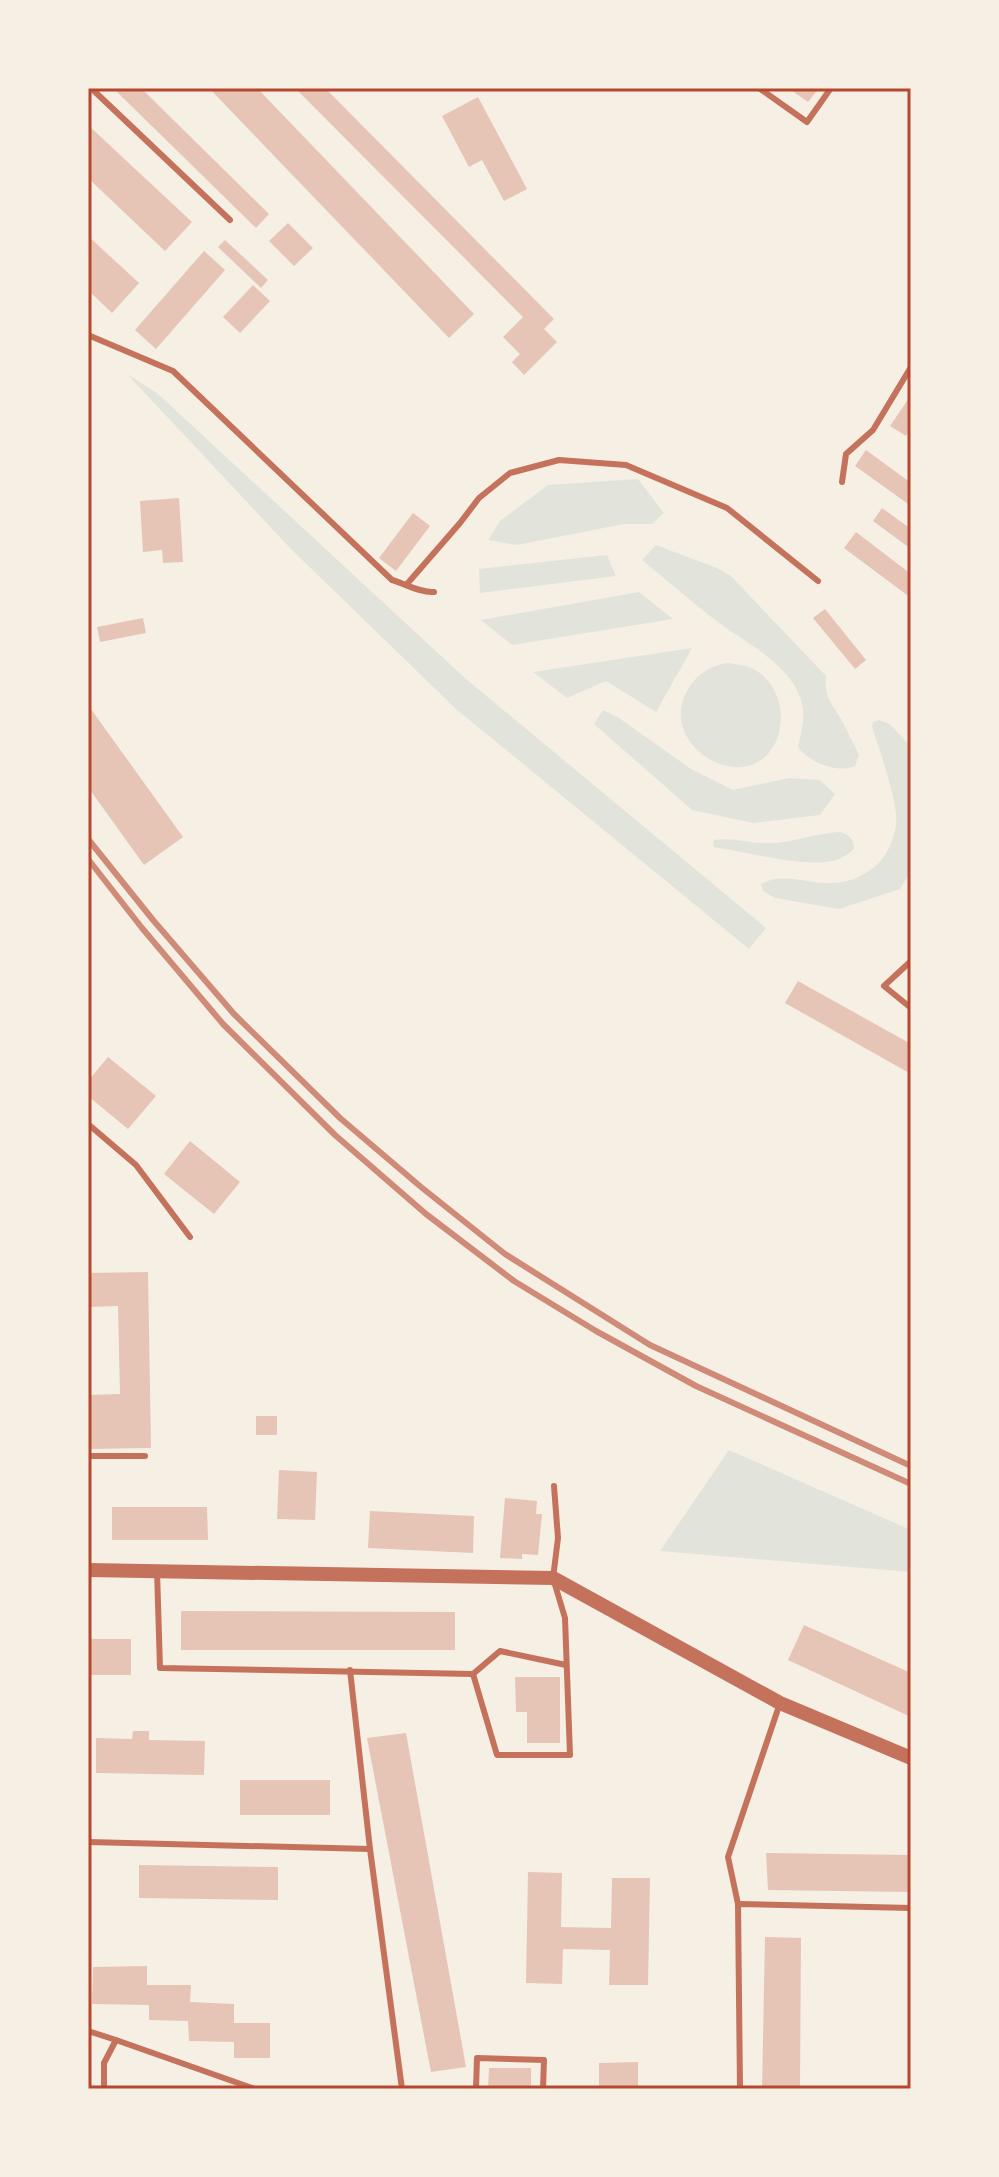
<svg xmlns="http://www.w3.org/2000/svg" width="999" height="2177" font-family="'Times New Roman',serif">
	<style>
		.green { fill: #e2e4dc }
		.building { fill: #e6c5b7 }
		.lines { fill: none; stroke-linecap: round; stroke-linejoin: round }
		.service { stroke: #c5725c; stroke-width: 6 }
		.tertiary { stroke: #c5725c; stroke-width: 14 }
		.rail { stroke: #cf8b77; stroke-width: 6 }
		.neatline { fill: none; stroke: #b5482f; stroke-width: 3 }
	</style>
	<rect width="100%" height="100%" fill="#f6efe4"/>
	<g class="green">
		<polygon points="127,374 157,393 466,679 766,928 749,949 456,709 292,550"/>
		<polygon points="638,479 664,513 652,524 624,524 517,545 488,540 500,521 548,485"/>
		<path d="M656,545l61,23 14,8 95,100c-2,21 5,26 15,43 6,12 12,24 18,36l-4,11c-18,8 -46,-4 -57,-19 3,-12 6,-25 5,-37 -4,-41 -55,-66 -84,-87 -26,-20 -51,-42 -77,-63z"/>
		<polygon points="607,555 616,576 480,593 479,569"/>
		<polygon points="639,592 673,619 512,645 481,620"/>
		<polygon points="692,648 656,712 606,681 567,698 533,672"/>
		<path d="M727,663c8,1 17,2 24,5 26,11 35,43 27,68 -23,68 -125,12 -90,-47 9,-15 22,-23 39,-26z"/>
		<polygon points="603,710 619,718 691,769 733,790 789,778 820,780 835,794 820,815 753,823 692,810 594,724"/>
		<path d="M879,720l11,4 21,23v124l-11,18 -61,20 -64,-11 -12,-7 -2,-7c20,-12 46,-1 67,-1 19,0 31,-4 46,-16 13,-10 20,-27 22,-43 3,-19 -17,-76 -24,-97l1,-5z"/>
		<path d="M839,832c9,1 16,8 15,17 -7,6 -13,10 -22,12 -29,6 -77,-7 -107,-12l-11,-2 -1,-4 1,-3c17,-3 34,3 51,3 26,1 49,-10 74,-11z"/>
		<polygon points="729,1450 911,1530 911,1572 660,1551"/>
	</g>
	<g class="building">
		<polygon points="113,88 141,88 269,214 256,228"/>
		<polygon points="209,88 257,88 474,314 449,338"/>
		<polygon points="295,88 325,88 554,319 544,329 557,342 524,375 512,362 520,354 503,337 523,317"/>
		<polygon points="788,88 819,88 808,102"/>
		<polygon points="478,97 527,189 504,201 482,160 469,167 442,116"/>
		<polygon points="88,125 192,222 165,251 88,178"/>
		<polygon points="288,223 313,248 294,266 269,241"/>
		<polygon points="88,236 139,283 112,313 88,290"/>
		<polygon points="225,240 268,280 261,288 218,247"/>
		<polygon points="204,251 225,270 156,349 135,330"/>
		<polygon points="253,285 270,301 240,333 223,317"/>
		<polygon points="911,395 911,428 906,436 890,426"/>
		<polygon points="866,450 911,483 911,506 855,466"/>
		<polygon points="179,498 183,562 163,563 162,550 143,552 140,501"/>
		<polygon points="882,508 911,529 911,549 873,521"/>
		<polygon points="413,513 430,526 396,571 379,558"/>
		<polygon points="856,532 911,574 911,598 844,548"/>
		<polygon points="825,609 866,660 855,669 813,618"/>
		<polygon points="143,618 146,633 100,642 97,627"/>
		<polygon points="88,705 183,837 144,865 88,787"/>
		<polygon points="798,981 911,1044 911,1074 785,1003"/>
		<polygon points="108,1057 156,1096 128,1129 88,1096 88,1081"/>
		<polygon points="190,1141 240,1182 214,1214 164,1174"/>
		<polygon points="148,1272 151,1448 88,1449 88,1395 120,1394 118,1306 88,1307 88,1273"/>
		<rect x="256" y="1416" width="21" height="19"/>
		<polygon points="279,1470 317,1472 315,1520 277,1519"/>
		<polygon points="505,1498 537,1501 536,1514 542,1514 538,1555 522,1554 522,1559 500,1558"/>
		<polygon points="112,1507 207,1507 208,1540 112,1540"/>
		<polygon points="370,1511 474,1516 473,1553 368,1548"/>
		<polygon points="181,1611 455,1612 455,1650 181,1650"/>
		<polygon points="804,1625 911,1673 911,1717 788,1660"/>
		<rect x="88" y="1639" width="43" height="36"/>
		<polygon points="515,1677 560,1677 560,1743 527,1743 527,1712 516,1712"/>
		<polygon points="133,1731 149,1731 149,1740 205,1741 204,1775 96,1773 96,1738 132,1739"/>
		<polygon points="406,1733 466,2067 431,2072 367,1738"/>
		<rect x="240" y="1780" width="90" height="35"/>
		<polygon points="766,1853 911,1855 911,1892 768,1890"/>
		<polygon points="139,1865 278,1867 278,1900 139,1898"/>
		<polygon points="528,1872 562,1873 561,1927 611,1928 612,1878 650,1878 648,1985 609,1985 610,1950 563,1949 562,1984 526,1983"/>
		<polygon points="765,1937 801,1938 800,2089 762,2089"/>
		<polygon points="147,1966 147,1985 191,1985 190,2002 234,2004 234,2023 270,2023 270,2058 234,2058 234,2042 189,2041 188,2021 149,2020 149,2005 92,2004 93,1967"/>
		<polygon points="638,2062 638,2089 599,2089 599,2063"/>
		<polygon points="489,2068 531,2068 531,2089 488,2089"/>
	</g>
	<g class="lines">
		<g class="service">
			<polyline points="91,88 230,220"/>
			<polyline points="759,88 807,122 831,88"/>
			<path d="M88,335l85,36 219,209c14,4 28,13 42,12"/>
			<polyline points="842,482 846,454 873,430 911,367"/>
			<polyline points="407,584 460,523 479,498 510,473 559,460 626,465 727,508 818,581"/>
			<polyline points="911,961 884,986 911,1008"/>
			<polyline points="88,1124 136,1165 190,1237"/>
			<polyline points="88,1456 145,1456"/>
			<polyline points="157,1571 160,1668 473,1674 500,1651 566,1665"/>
			<polyline points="473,1674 497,1755 570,1755 565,1618 553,1578 558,1538 554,1486"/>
			<polyline points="88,1842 370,1849 350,1670"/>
			<polyline points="370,1849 402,2089"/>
			<polyline points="738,1904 728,1857 780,1703"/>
			<polyline points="88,2031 116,2040"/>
			<polyline points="104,2089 104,2063 116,2040 255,2089"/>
			<polyline points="476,2089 477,2058 544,2060 543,2089"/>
			<polyline points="740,2089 738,1904 911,1908"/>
		</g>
		<polyline class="tertiary" points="88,1570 553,1578 780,1703 911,1758"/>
		<g class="rail">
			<polyline points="88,839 153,920 234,1014 340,1118 421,1187 505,1254 650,1345 911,1466"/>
			<polyline points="88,859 142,928 223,1024 335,1135 426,1214 514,1281 596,1331 696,1386 911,1484"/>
		</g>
	</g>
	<rect width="999" height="2177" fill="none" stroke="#f6efe4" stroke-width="180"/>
	<rect x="90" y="90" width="819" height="1997" class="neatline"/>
</svg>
